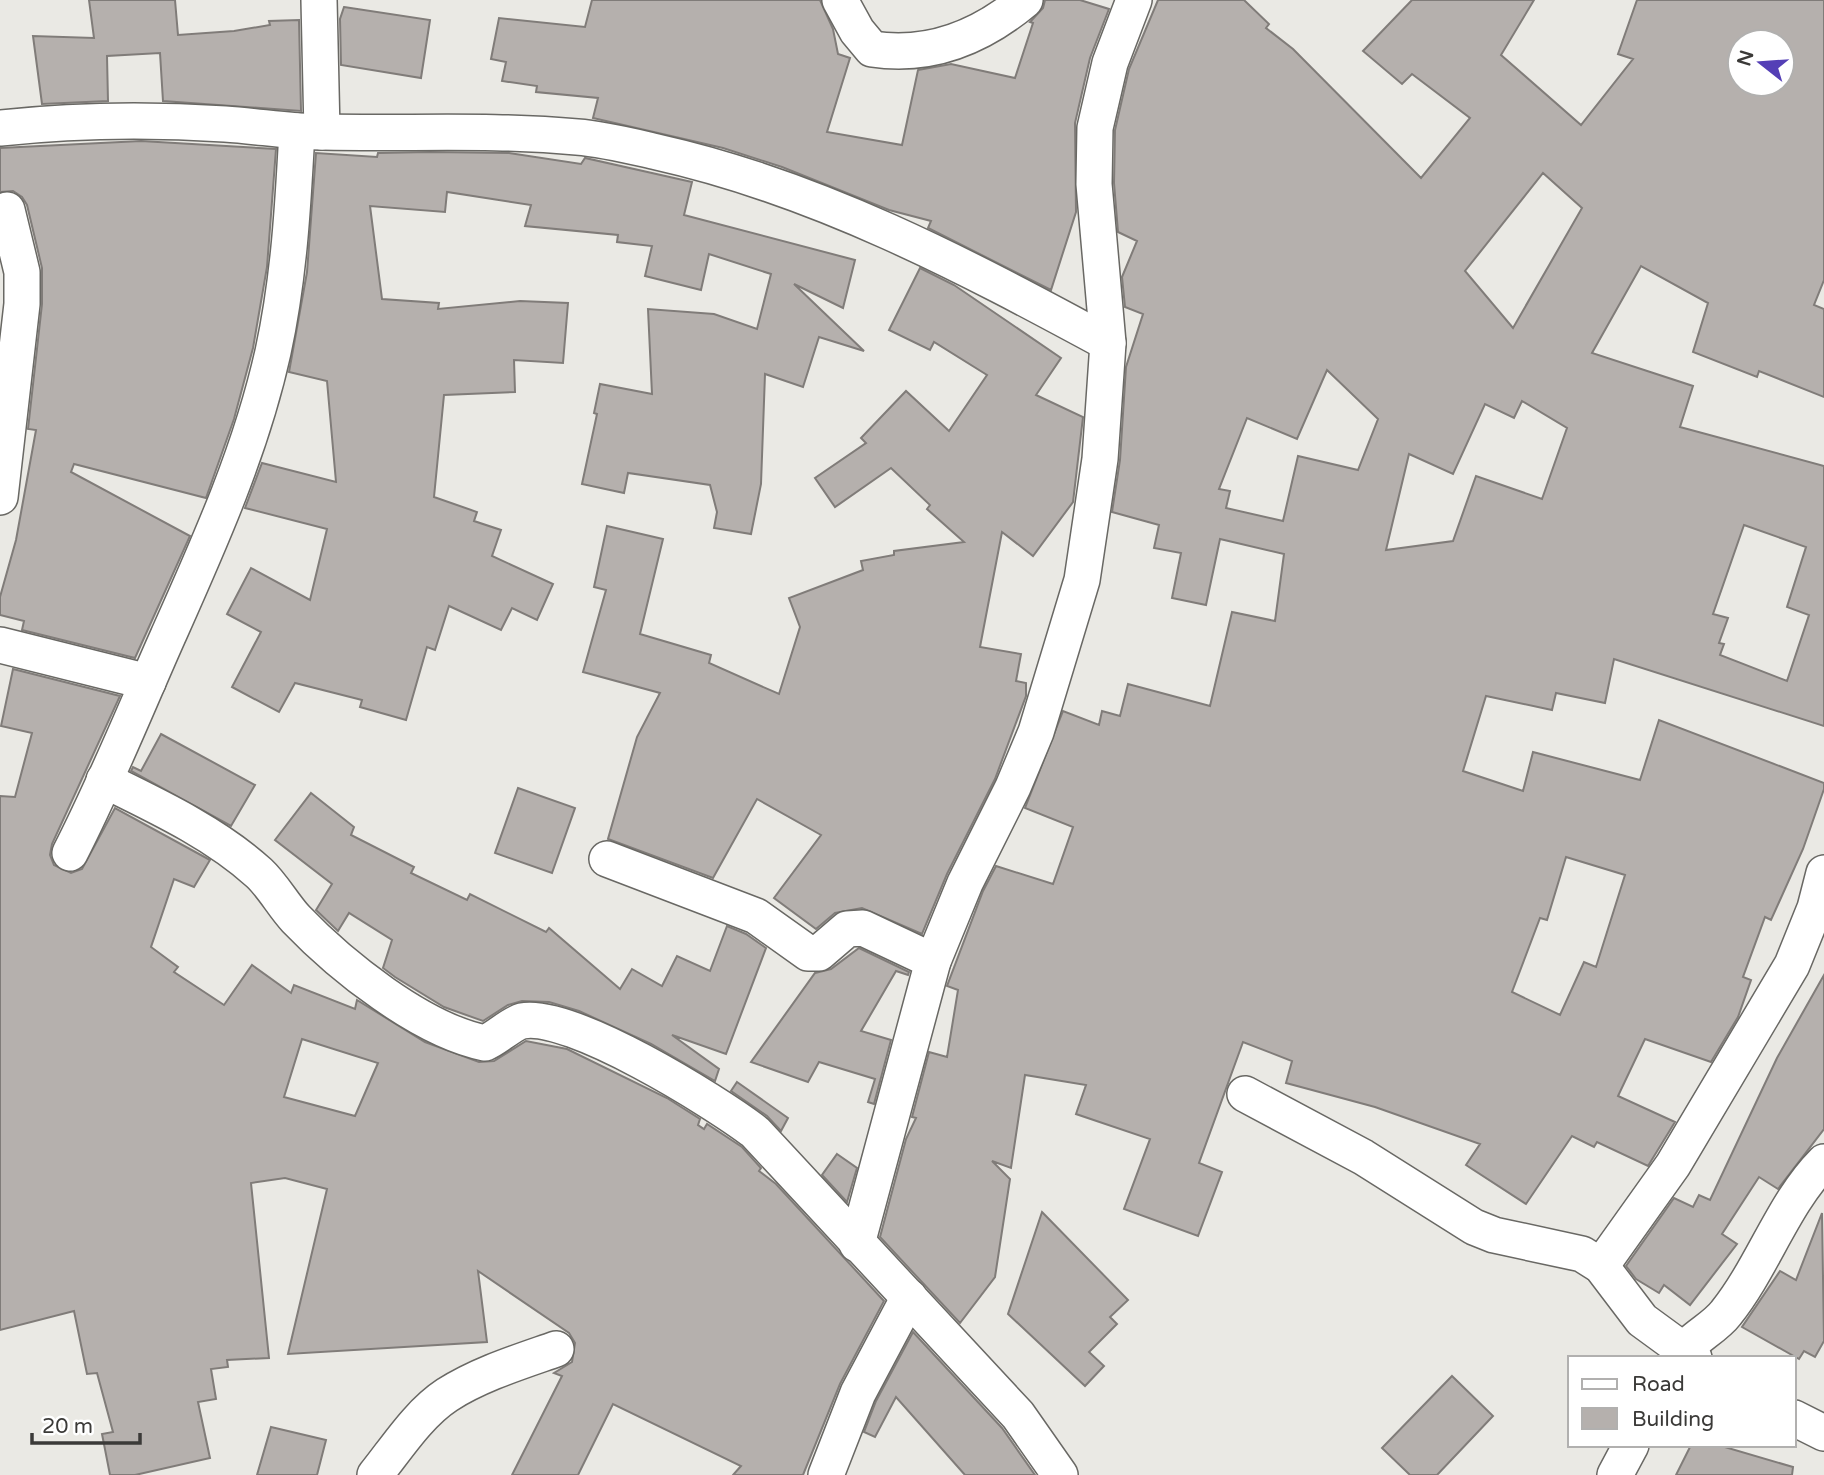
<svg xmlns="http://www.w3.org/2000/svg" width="1824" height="1475" font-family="'Varela Round',sans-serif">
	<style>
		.building { fill: #b5b0ad; stroke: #807c79; stroke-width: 2; fill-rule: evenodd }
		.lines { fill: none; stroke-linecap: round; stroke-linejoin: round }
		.minor-casing { stroke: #696864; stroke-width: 38 }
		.minor { stroke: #fff; stroke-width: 35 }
	</style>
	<rect width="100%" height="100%" fill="#eae9e4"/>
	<g class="building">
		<polygon points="89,0 175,0 178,35 234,31 270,25 269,21 299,20 301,111 163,101 160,53 107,56 108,101 42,104 33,36 94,38"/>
		<polygon points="592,0 820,0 833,29 838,54 850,58 827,132 902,145 918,70 951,64 1015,78 1033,23 1030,22 1043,8 1045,0 1080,0 1109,9 1090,58 1075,123 1076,212 1051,290 928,228 931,221 889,210 782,167 723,148 593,118 598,98 536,92 537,86 502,81 506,62 491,59 499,18 585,27"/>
		<path d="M1158,0h86l25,24 -3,4 27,21 128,129 49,-60 -58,-44 -10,10 -39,-33 49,-51h122l-33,55 80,70 52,-66 -15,-5 19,-54h187v280l-10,25 10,4v88l-65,-26 -2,6 -64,-25 15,-49 -67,-37 -49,87 101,33 -13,41 144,39v260l-210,-67 -9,44 -49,-10 -4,17 -66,-14 -23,75 60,20 10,-39 107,28 19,-60 165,63v6l-21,60 -32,71 -6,-3 -22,60 8,3 -13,37 -27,45 -66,-23 -27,57 57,26 -27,44 -51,-24 -3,5 -22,-11 -46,68 -60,-39 14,-21 -105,-37 -89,-24 6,-22 -49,-19 -44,121 23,9 -24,64 -74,-27 26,-70 -74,-25 10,-29 -61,-10 -14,93 -19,-7 18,18 -15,98 -35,46 -80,-86 26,-98 10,-21 -4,-1 17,-65 18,5 11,-67 -11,-4 36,-95 13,-25 57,18 20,-57 -48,-19 38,-97 36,14 3,-14 18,5 8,-32 82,22 22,-94 43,9 9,-67 -64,-15 -14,66 -34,-7 9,-45 -27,-5 5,-23 -47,-13 8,-52 6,-93 17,-53 -18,-7 -3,-30 15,-36 -19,-9 -4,-49 1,-53 14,-61zM1740,42h42v42h-42zM1543,173l39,35 -69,120 -48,-57zM1327,370l51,49 -20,51 -60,-14 -15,65 -57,-13 4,-17 -11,-2 28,-71 50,21zM1522,401l45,27 -25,71 -66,-23 -23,65 -67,9 23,-96 44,20 32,-70 29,14zM1744,525l62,22 -19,60 22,8 -22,66 -67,-26 4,-11 -5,-1 9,-25 -15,-4zM1566,857l59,18 -29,92 -12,-5 -24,53 -48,-23 28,-74 7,2z"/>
		<polygon points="344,7 430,20 421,78 341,65 340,19"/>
		<polygon points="141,141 276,149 267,267 253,348 234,419 206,498 74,464 71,472 190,536 135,658 22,630 24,621 0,615 0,597 16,540 36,430 28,429 42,304 42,268 27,205 22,197 13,191 0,192 0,148"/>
		<polygon points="430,152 509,153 581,164 585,158 692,182 684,215 855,260 843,308 794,284 864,351 819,337 803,387 765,374 761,484 751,534 714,528 717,512 710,485 628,473 624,493 582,484 597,414 594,413 600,384 652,394 648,309 714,314 757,329 771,274 709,254 701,290 645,276 652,246 617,242 618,235 525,226 531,205 447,192 445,212 370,206 382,299 439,303 438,309 520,301 568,303 563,363 514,360 515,392 444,395 434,497 477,512 474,521 501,530 492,556 553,584 537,620 512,608 501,630 449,606 435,650 427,647 406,720 360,707 362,700 295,683 279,712 232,687 261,632 227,614 251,568 310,600 327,529 245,508 262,463 336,482 327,381 289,372 307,272 316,153 377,157 378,153"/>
		<polygon points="920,268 954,285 1061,358 1036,395 1083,417 1073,502 1033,556 1002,532 980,647 1021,654 1016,681 1026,683 1026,696 995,779 947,874 922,934 862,908 835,913 816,929 774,898 821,835 757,799 713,878 608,839 637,737 660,693 583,672 606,590 594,587 607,526 663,539 640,634 711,655 709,663 779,694 800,627 789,598 863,570 861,561 894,555 894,551 964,542 927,509 930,505 891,468 835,507 815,478 866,443 861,438 906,391 949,431 987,375 934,342 930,350 889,330"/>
		<path d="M13,669l107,27 -68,148 -2,11 4,10 17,8 11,-4 33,-61 95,52 -16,27 -20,-8 -23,68 27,20 -4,5 50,33 28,-40 39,28 3,-8 61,24 2,-9 68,42 54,20 15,-1 32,-20 41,8 100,49 33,21 -2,6 6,4 3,-5 35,23 19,21 -2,3 17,13 108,117 -44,83 -37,91h-70l8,-9 -128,-62 -35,71h-66l50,-99 -8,-3 18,-11 3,-19 -6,-10 -91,-62 9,71 -199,12 39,-165 -42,-11 -34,5 18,175 -42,2 1,7 -17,2 5,30 -18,3 12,56 -75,17h-25l-8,-41 11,-2 -16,-59 -10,1 -13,-63 -74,19v-534l15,1 17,-64 -31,-7zM302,1039l76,24 -23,53 -71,-19z"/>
		<polygon points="161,734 255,785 231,826 131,771 133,767 141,771"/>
		<polygon points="518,788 575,808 552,873 495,853"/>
		<polygon points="311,793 354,827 351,835 414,867 411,873 467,900 470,894 546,932 549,928 620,989 632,969 662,986 677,956 710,971 727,926 746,934 766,948 726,1054 672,1035 719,1069 715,1081 651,1044 579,1011 549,1002 522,1001 508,1005 483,1021 444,1007 395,977 383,968 392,940 349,913 338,931 316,910 332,884 275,840"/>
		<polygon points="859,948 909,972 908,975 896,971 861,1031 891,1040 874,1104 868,1102 875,1079 819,1062 808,1082 751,1062 815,973 831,969"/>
		<polygon points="1824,975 1824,1129 1778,1189 1759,1177 1722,1234 1737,1244 1690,1305 1664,1285 1659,1293 1636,1279 1626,1266 1674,1198 1693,1207 1699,1195 1710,1200 1777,1058"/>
		<polygon points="737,1082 788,1118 781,1131 767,1116 731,1091"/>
		<polygon points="837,1154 857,1168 847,1202 822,1175"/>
		<polygon points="1042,1212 1128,1300 1110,1317 1117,1324 1089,1352 1104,1366 1085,1386 1008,1314"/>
		<polygon points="1822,1213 1824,1341 1815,1357 1804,1351 1799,1359 1742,1327 1780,1271 1796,1280"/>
		<polygon points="913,1332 1002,1428 1035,1475 965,1475 896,1397 875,1437 864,1432 876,1401"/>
		<polygon points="1452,1376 1493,1416 1437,1475 1410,1475 1382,1448"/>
		<polygon points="271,1427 326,1440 317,1475 257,1475"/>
		<polygon points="1691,1445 1718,1445 1793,1467 1792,1475 1676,1475"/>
	</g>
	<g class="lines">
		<defs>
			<g id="minor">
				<polyline points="319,0 322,132"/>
				<path d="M840,0l17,31 15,18c59,9 109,-12 153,-49"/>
				<path d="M0,128c74,-8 151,-9 225,-4 33,2 65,8 98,8 85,2 170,-3 254,5 27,2 54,9 80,15 161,36 307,113 451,191"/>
				<polyline points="0,497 22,304 22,272 7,210"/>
				<polyline points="0,645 148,682"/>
				<path d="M104,780c53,26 111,53 155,93 14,13 24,32 37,46 45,47 125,111 189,124 12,-5 26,-19 37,-22 48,-10 194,81 233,111l263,283 42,60"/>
				<path d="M70,853c36,-70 66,-145 98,-217 41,-92 83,-185 105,-284 16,-73 20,-146 24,-221"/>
				<polyline points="607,859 756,916 808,953 819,953 847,929 863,928 933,961"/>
				<polyline points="1245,1094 1363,1157 1474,1227 1494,1235 1582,1254 1601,1266 1642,1320 1694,1358"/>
				<polyline points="857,1244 933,961 965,883 1013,787 1036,732 1082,580 1100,459 1108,343 1094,184 1095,128 1110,63 1134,0"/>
				<polyline points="1601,1266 1673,1165 1792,965 1815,908 1824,873"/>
				<path d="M1679,1358c11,-20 34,-28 47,-45 37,-46 57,-110 98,-151"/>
				<polyline points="1794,1418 1824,1433"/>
				<path d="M375,1475c21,-26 43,-61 72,-80 33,-21 72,-33 109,-46"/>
				<polyline points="826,1475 858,1393 909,1297"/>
				<polyline points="1615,1475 1631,1445"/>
			</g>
		</defs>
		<use href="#minor" class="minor-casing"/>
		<use href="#minor" class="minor"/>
	</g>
	<rect x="1568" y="1356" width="228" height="91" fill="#ffffff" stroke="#b1b0af" stroke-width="2"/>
	<rect x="1582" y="1379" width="35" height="10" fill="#ffffff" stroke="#b1b0af" stroke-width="2"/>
	<text x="1632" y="1391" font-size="21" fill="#3b3a38">Road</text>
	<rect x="1582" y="1408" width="35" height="21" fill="#b5b0ad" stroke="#b1b0af" stroke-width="2"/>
	<text x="1632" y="1426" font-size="21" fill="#3b3a38">Building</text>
	<g transform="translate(1761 63) rotate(287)"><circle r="33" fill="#ffffff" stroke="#b1b0af" stroke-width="2"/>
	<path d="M0-5L12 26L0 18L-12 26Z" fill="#543fb6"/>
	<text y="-10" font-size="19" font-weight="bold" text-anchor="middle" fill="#3b3a38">N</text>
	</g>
	<path d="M32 1433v10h108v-10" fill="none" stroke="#3b3a38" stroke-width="3.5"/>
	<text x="42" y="1433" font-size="21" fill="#3b3a38" stroke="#ffffff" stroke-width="5" paint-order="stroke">20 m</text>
</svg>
